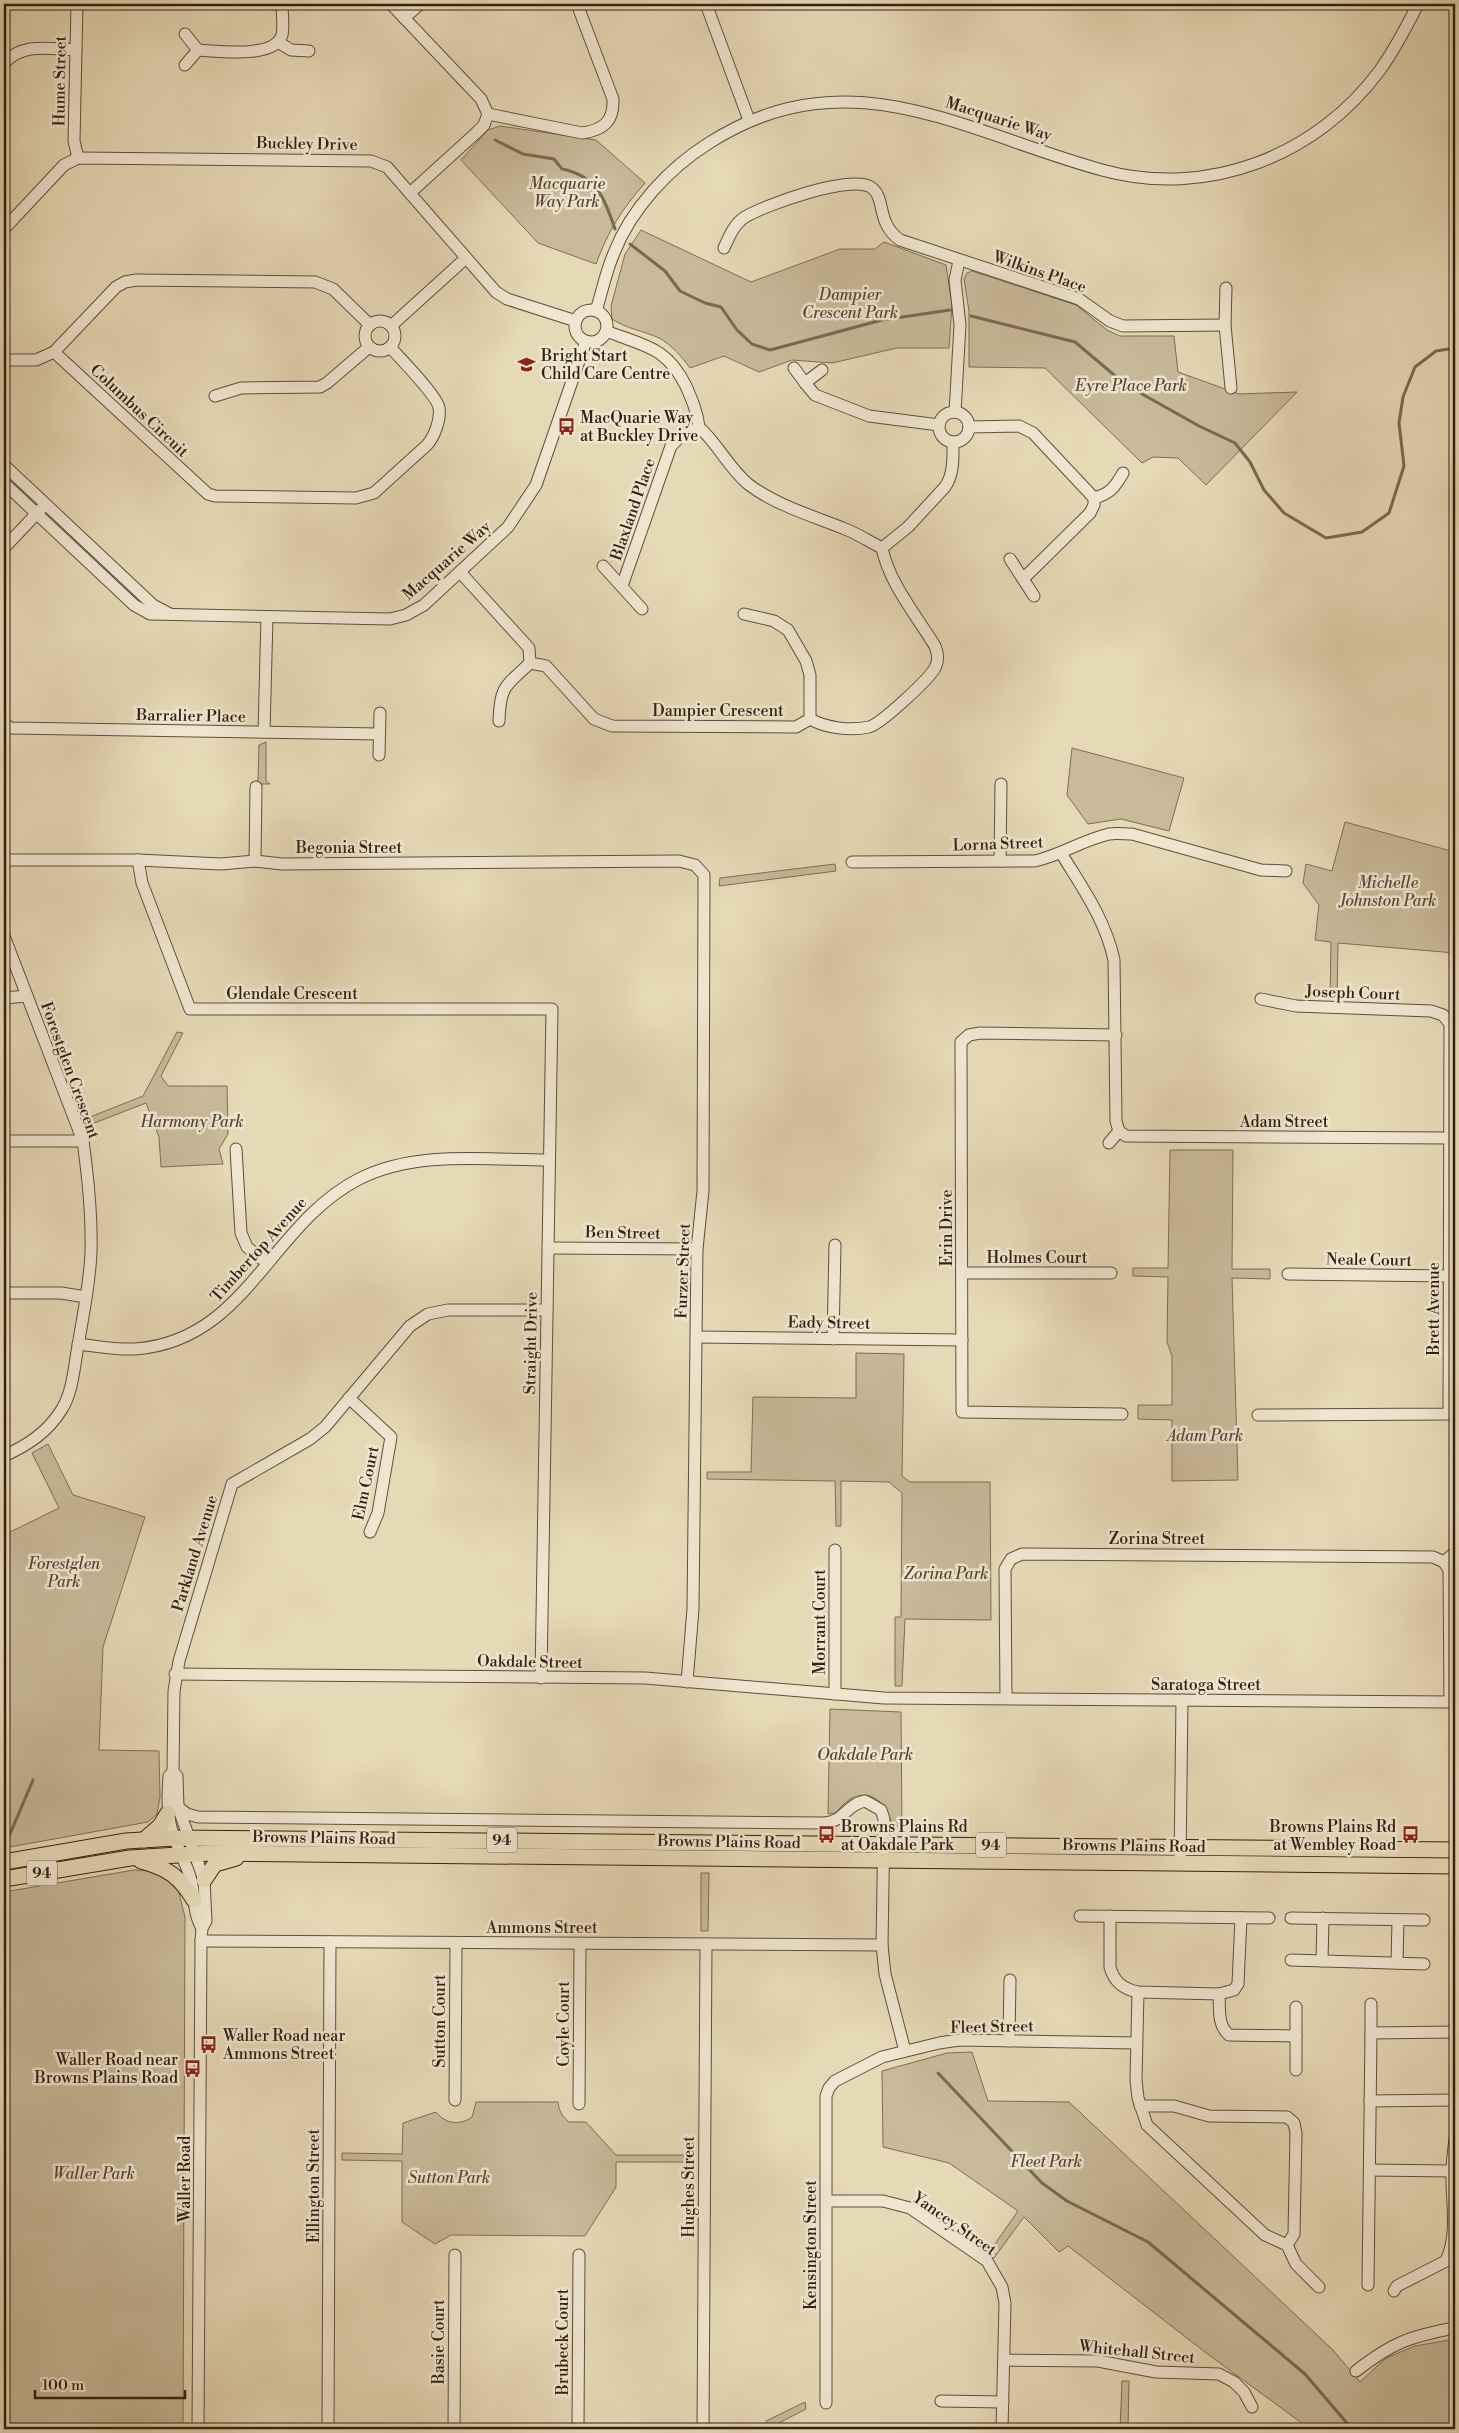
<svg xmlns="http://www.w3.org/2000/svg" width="1459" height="2433" font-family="'Libre Bodoni',serif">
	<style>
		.green { fill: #c8ba9a; stroke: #7e6d56 }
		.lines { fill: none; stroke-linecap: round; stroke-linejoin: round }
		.stream { stroke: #7a6952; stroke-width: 3 }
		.minor-casing { stroke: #604e3a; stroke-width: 13 }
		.major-casing { stroke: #332011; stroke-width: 17 }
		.minor { stroke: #efe6d0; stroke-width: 11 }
		.major { stroke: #e6d9b6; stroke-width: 15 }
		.labels { text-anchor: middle; stroke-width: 5; stroke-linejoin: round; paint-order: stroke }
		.shield { fill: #efe6d0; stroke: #6b5b4a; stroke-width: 1 }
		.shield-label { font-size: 15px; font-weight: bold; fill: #332011 }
		.street-label { font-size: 16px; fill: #332011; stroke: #efe6d0 }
		.park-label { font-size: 16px; font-style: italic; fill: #584633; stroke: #efe6d0 }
		.poi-label { font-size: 16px; fill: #332011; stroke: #efe6d0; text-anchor: start }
	</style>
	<rect width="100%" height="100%" fill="#e6d9b6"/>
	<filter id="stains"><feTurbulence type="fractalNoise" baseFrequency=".004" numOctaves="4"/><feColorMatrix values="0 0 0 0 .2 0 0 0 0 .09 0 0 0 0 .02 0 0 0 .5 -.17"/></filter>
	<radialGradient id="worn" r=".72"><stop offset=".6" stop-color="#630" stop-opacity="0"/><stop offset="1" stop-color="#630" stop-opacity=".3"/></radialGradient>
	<g class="green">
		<path d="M500,126l96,14 49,43c-23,26 -37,48 -49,81l-58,-21 -77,-83 27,-30z"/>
		<path d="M641,230l110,52 89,-33h35l9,-7 62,23 6,40 -3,43h-52l-65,15 -40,-3 -33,12 -35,-16 -34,12c-8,-11 -18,-23 -31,-30 -15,-7 -32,-9 -47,-19l-1,-13 14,-52z"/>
		<polygon points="972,271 1076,305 1107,330 1120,336 1174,336 1178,372 1239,394 1297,392 1206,485 1178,458 1153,457 1142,463 1045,368 969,367 969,311 964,279 967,273"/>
		<polygon points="266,742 266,781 270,784 252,784 258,780 259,745"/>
		<polygon points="1072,748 1184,778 1169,831 1121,819 1088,824 1067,795"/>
		<polygon points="1345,822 1455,852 1455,953 1338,943 1337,999 1330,999 1331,942 1315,940 1319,905 1303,883 1306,864 1332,871"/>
		<polygon points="835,864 836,871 719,886 720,878"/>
		<polygon points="177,1032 183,1033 161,1076 168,1086 227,1086 228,1134 219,1149 223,1164 161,1167 159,1137 146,1103 92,1124 90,1117 143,1096"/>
		<polygon points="1170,1150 1233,1150 1232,1269 1270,1269 1270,1279 1232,1278 1238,1480 1172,1481 1172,1420 1138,1419 1138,1405 1172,1405 1172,1356 1167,1342 1168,1277 1133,1276 1133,1268 1168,1268"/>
		<polygon points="856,1353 904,1354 902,1476 910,1482 990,1482 991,1620 905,1619 902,1686 895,1686 895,1617 901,1617 902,1493 889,1482 841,1481 841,1526 836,1526 835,1481 707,1479 707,1472 751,1472 753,1397 856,1398"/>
		<polygon points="48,1444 73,1495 145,1517 103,1647 99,1750 159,1751 160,1797 157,1814 148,1822 4,1848 4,1535 59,1508 32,1453"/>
		<path d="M830,1709l71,3 1,115 -10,-2c-8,-33 -35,-41 -56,-12l-8,1z"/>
		<polygon points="134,1870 158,1871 178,1889 185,1917 183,2429 4,2429 4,1892"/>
		<polygon points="701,1873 709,1873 708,1931 701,1931"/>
		<polygon points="972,2052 988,2101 1069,2102 1333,2350 1360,2382 1386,2358 1415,2346 1455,2339 1455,2429 1310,2429 1205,2352 1068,2246 1059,2252 1024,2217 994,2258 988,2254 1018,2211 949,2163 883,2147 882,2071 947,2053"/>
		<path d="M476,2102h82c1,9 4,14 11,20h17l30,33h75v7h-75v25l-31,49 -134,-1 -16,9 -33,-22v-61l-60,-1v-7l60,1 1,-31 33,-11c10,12 23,14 36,5z"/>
		<polygon points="1122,2381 1129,2381 1128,2429 1120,2429"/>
		<polygon points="805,2402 806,2409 773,2426 773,2429 766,2429 766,2421"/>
	</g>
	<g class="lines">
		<g class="stream">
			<path d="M495,140l28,14 31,5 8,10c35,7 42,29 53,60"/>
			<polyline points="630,244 665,271 680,291 705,303 721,307 737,330 752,344 770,350 882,320 950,310"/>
			<polyline points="971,316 1075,342 1126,385 1199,426 1235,443 1250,462 1264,490 1284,513 1326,538 1362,532 1389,513 1404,466 1399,423 1403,397 1415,367 1436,351 1455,348"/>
			<polyline points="7,1841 33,1780"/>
			<polyline points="4,1932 4,1902"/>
			<polyline points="938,2073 1042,2183 1067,2201 1148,2242 1305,2374 1352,2429"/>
		</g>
		<defs>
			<g id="minor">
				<polyline points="77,4 74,141 78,158"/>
				<polyline points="391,4 481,99 488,114 484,125 476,133 410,193"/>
				<polyline points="706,4 749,120"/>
				<polyline points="404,18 420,4"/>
				<polyline points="185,34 198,50 185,65"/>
				<polyline points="278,42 291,50 309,51"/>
				<path d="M198,50c20,1 77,9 84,-15 2,-9 0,-22 0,-31"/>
				<path d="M4,63c20,-21 45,-14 72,-13"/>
				<path d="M488,114l94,19c22,-3 32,-12 31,-34l-36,-95"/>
				<polyline points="4,229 64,165 78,158 371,161 387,167 496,292 507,299 576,321"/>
				<path d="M724,248c5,-11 10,-24 21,-31 20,-12 108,-44 127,-29 14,11 4,35 28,52l179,59 31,22 13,5 102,-1"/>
				<polyline points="1226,288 1225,325 1231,388"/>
				<circle cx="591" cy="326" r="16"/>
				<path d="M596,311c6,-19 10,-40 18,-58 17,-44 55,-85 95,-110 140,-89 254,-11 393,27 105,29 215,-14 278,-100 15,-21 27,-44 38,-66"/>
				<circle cx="380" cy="336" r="15"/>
				<path d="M370,325l-37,-36 -18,-7 -179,-2 -11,2 -9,5 -62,65 154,142 7,2 141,2 18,-5 53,-48c7,-8 14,-25 12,-37 -1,-11 -39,-50 -49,-61"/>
				<polyline points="391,326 466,258"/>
				<polyline points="4,360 36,360 54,352"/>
				<polyline points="794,368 805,383 822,370"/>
				<polyline points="805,383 815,395 869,416 939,425"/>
				<polyline points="215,396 241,388 320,387 327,383 369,347"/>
				<polyline points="955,412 960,325 955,280 959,261"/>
				<circle cx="954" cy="427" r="15"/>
				<polyline points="969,427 1019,426 1033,433 1094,498 1094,505 1090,513 1023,579"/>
				<polyline points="4,465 153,605 170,614"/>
				<polyline points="4,483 134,605 150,614 390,619 406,615 424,605 508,527 536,485 586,341"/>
				<path d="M1094,498c16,-4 21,-11 29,-25"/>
				<polyline points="4,548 41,509"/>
				<path d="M882,548l26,-21 37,-40c9,-13 8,-29 8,-45"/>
				<polyline points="1010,559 1034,596"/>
				<polyline points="603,566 642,609"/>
				<path d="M460,572l69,76 1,15 16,3 48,53 18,7 184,1 14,-8c16,9 40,12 59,8 12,-3 60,-48 66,-59 4,-8 3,-14 0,-22 -19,-31 -46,-63 -53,-98 -12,-6 -24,-14 -37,-19 -32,-13 -70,-24 -97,-45 -20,-17 -30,-40 -49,-57 -2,-16 -7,-27 -13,-41 -20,-40 -42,-40 -80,-55"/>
				<polyline points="622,586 671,446 680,437 699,427"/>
				<polyline points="744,614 774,621 788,630 806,661 810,675 810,719"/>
				<path d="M499,721c1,-36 7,-35 31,-58"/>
				<polyline points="4,724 11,728 379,734"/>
				<polyline points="264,732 267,617"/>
				<polyline points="379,755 380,713"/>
				<path d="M1061,853c22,36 44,66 53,107l2,161 3,10 7,5 324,2"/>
				<polyline points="4,860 138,860 221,864 255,861 282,864 679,861 695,865 704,875 703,1191 697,1249 693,1609 687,1682"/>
				<polyline points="138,860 142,883 190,1009 552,1009 541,1678"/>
				<polyline points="255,861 256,787"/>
				<polyline points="1000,861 1001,784"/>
				<path d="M852,862l183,-1c26,-6 48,-21 74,-27 7,-1 16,0 23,0l129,36 25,1"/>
				<path d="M4,936l79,205c5,36 9,75 8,111 -1,31 -8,63 -13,94 -4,21 -5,45 -16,63 -14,23 -34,36 -58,47"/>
				<polyline points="4,998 27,996"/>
				<polyline points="1116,1035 980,1033 969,1035 961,1042 962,1412 1122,1414"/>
				<polyline points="4,1141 83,1141"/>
				<polyline points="1109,1143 1119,1131"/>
				<polyline points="236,1149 241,1233 247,1247 267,1263"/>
				<polyline points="548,1248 697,1249"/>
				<polyline points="962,1273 1111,1273"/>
				<polyline points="1288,1274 1450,1276"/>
				<polyline points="4,1293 61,1293 86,1297"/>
				<polyline points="696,1337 962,1340"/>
				<polyline points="833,1339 835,1245"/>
				<path d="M78,1344c18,2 39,6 57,5 112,-8 134,-124 224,-170 57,-29 128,-19 190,-19"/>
				<polyline points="349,1398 391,1437 378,1513 370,1532"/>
				<polyline points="1258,1415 1449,1414 1450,1024 1443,1015 1431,1011 1296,1006 1261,999"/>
				<polyline points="835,1550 835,1694"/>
				<polyline points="1444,1562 1455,1552"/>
				<polyline points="175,1674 645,1678 884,1698 1450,1702 1449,1570 1444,1562 1433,1557 1022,1554 1011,1559 1005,1569 1006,1699"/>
				<path d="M173,1772l-4,4c-1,16 -2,31 1,47 3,18 16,38 21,57 4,16 2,34 11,48"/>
				<path d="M178,1807l9,7 11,3 625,6c22,-1 22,-18 42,-22l16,9 3,9 -2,126 3,29 20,77"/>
				<polyline points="1180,1863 1182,1700"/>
				<polyline points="1080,1916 1269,1918"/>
				<path d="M1110,1916v51c4,15 13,22 28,25l81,2 15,-4 4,-6 3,-66"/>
				<polyline points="1291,1918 1424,1920"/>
				<polyline points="201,1941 882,1945"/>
				<polyline points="1291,1960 1424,1964"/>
				<polyline points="1322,1961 1323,1918"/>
				<polyline points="1397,1963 1398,1920"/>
				<polyline points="1138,1992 1136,2080 1138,2098 1147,2125 1265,2235 1287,2245 1296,2264 1319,2287"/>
				<path d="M1219,1994c1,14 -2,31 10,41l67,1"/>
				<polyline points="1371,2033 1371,2004"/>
				<polyline points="1009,2041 1010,1980"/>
				<polyline points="1296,2070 1296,2007"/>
				<polyline points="455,2100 456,1943"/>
				<polyline points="1370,2101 1455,2100"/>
				<polyline points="579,2104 580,1944"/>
				<polyline points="1140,2106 1174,2106 1209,2116 1287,2117 1294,2123 1296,2133 1294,2234 1287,2245"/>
				<polyline points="1370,2170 1452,2171"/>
				<polyline points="827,2201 883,2201 910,2208 987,2261 1002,2287 1005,2303 1002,2429"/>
				<polyline points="1368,2285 1371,2033 1455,2032"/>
				<path d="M1394,2291l3,-5 49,-25c13,-28 5,-61 6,-91 0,-10 2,-21 3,-31"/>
				<polyline points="1004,2360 1098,2361 1156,2372 1219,2374 1234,2382 1244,2392 1252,2407"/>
				<path d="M1356,2371c36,-28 54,-35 99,-43"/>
				<polyline points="941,2401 1003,2402"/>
				<polyline points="826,2403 826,2096 829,2088 835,2081 882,2057 939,2043 959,2040 1136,2043"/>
				<polyline points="198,2429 201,1941 202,1928 206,1921 204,1880 178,1807 177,1776 173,1772 174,1691 179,1661 232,1484 310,1439 325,1427 410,1326 428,1314 448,1310 547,1310"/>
				<polyline points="328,2429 330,1942"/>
				<polyline points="454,2429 455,2255"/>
				<polyline points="578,2429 579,2255"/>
				<polyline points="703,2429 706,1944"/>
			</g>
			<g id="major">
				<polyline points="144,1840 160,1826 168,1813"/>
				<path d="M141,1861c27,7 39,16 53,39"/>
				<polyline points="4,1862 126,1841 175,1838 1455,1850"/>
				<polyline points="4,1879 130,1858 210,1853 1455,1866"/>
				<polyline points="204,1880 215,1864 236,1858"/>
			</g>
		</defs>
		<use href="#minor" class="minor-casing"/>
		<use href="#major" class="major-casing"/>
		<use href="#minor" class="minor"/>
		<use href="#major" class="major"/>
	</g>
	<defs>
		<symbol id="school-bare" viewBox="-9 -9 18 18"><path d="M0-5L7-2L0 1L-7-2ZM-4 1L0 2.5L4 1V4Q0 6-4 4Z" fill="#8f2418" stroke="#efe6d0" stroke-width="2.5" paint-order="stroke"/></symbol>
		<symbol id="bus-bare" viewBox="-9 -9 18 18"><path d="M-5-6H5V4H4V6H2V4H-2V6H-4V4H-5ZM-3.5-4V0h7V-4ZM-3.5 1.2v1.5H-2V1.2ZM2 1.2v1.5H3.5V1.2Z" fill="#8f2418" stroke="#efe6d0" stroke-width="2.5" paint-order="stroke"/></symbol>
	</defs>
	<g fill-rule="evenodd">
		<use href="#school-bare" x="514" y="352" width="25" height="25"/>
		<use href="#bus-bare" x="554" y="414" width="25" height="25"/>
		<use href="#bus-bare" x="814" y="1822" width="25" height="25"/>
		<use href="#bus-bare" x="1398" y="1822" width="25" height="25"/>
		<use href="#bus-bare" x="196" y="2032" width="25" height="25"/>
		<use href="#bus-bare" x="180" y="2056" width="25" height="25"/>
	</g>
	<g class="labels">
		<g class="shield">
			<rect x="487" y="1827.5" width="30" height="25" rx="4"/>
			<rect x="976" y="1832.5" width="30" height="25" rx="4"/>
			<rect x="27" y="1860.5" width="30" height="25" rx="4"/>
		</g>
		<g class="shield-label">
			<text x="502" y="1845">94</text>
			<text x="991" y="1850">94</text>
			<text x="42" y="1878">94</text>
		</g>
		<g class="street-label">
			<text transform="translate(59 81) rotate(-89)" y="6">Hume Street</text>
			<text transform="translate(999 118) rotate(18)" y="6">Macquarie Way</text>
			<text transform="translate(307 143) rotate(1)" y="6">Buckley Drive</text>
			<text transform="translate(1040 271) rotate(19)" y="6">Wilkins Place</text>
			<text transform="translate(140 410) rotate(43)" y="6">Columbus Circuit</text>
			<text transform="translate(632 509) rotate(-71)" y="6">Blaxland Place</text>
			<text transform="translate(446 560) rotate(-41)" y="6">Macquarie Way</text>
			<text x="718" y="716">Dampier Crescent</text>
			<text transform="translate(191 715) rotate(1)" y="6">Barralier Place</text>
			<text transform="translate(998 843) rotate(-2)" y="6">Lorna Street</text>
			<text x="349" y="853">Begonia Street</text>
			<text transform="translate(1353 992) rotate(2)" y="6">Joseph Court</text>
			<text x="292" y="999">Glendale Crescent</text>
			<text transform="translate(71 1070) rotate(70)" y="6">Forestglen Crescent</text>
			<text x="1284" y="1127">Adam Street</text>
			<text transform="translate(946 1228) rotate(-90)" y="6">Erin Drive</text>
			<text transform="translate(623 1232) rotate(1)" y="6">Ben Street</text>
			<text transform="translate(258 1249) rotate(-48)" y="6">Timbertop Avenue</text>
			<text x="1037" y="1263">Holmes Court</text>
			<text transform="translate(1369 1259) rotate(1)" y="6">Neale Court</text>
			<text transform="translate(682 1271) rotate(-88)" y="6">Furzer Street</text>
			<text transform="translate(1433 1309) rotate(-90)" y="6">Brett Avenue</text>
			<text transform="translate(829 1322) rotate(1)" y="6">Eady Street</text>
			<text transform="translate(530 1343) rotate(-89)" y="6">Straight Drive</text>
			<text transform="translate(365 1483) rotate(-78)" y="6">Elm Court</text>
			<text x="1157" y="1544">Zorina Street</text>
			<text transform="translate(194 1553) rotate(-73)" y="6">Parkland Avenue</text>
			<text transform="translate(819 1622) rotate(-90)" y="6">Morrant Court</text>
			<text transform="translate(530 1661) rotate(1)" y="6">Oakdale Street</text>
			<text x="1206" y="1690">Saratoga Street</text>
			<text transform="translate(324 1837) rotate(1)" y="6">Browns Plains Road</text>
			<text transform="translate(729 1841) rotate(1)" y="6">Browns Plains Road</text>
			<text transform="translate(1134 1845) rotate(1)" y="6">Browns Plains Road</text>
			<text x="542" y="1933">Ammons Street</text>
			<text transform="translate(439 2021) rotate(-90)" y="6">Sutton Court</text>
			<text transform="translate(563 2024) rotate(-90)" y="6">Coyle Court</text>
			<text transform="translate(992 2026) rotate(-1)" y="6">Fleet Street</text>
			<text transform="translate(184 2179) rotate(-90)" y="6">Waller Road</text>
			<text transform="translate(313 2186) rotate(-90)" y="6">Ellington Street</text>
			<text transform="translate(688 2187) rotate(-90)" y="6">Hughes Street</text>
			<text transform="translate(955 2223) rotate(35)" y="6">Yancey Street</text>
			<text transform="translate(810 2245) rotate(-90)" y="6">Kensington Street</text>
			<text transform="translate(438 2342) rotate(-90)" y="6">Basie Court</text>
			<text transform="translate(562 2342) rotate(-90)" y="6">Brubeck Court</text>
			<text transform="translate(1137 2351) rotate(6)" y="6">Whitehall Street</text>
		</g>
		<g class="park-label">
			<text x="567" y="189">Macquarie<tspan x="567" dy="18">Way Park</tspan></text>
			<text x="850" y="300">Dampier<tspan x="850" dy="18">Crescent Park</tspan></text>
			<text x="1131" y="391">Eyre Place Park</text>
			<text x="1388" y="888">Michelle<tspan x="1388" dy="18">Johnston Park</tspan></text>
			<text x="192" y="1127">Harmony Park</text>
			<text x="1205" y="1441">Adam Park</text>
			<text x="64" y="1569">Forestglen<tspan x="64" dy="18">Park</tspan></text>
			<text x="946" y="1579">Zorina Park</text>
			<text x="865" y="1760">Oakdale Park</text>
			<text x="1046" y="2167">Fleet Park</text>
			<text x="94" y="2179">Waller Park</text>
			<text x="449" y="2183">Sutton Park</text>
		</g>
		<g class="poi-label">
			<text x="541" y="361">Bright Start<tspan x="541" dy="18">Child Care Centre</tspan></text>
			<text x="580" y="423">MacQuarie Way<tspan x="580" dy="18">at Buckley Drive</tspan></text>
			<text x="841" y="1832">Browns Plains Rd<tspan x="841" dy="18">at Oakdale Park</tspan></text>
			<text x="1396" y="1832" text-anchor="end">Browns Plains Rd<tspan x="1396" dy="18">at Wembley Road</tspan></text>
			<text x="223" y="2041">Waller Road near<tspan x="223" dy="18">Ammons Street</tspan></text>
			<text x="178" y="2065" text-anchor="end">Waller Road near<tspan x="178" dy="18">Browns Plains Road</tspan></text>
		</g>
	</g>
	<rect width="1459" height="2433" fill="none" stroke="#e6d9b6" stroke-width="20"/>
	<rect x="5" y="5" width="1449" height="2423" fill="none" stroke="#332011" stroke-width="2.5"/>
	<rect x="10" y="10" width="1439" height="2413" fill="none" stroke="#332011"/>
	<path d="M35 2390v8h150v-8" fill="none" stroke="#332011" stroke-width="2.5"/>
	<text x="42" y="2390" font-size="15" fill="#332011" stroke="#efe6d0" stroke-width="4" paint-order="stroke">100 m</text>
	<rect width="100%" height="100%" filter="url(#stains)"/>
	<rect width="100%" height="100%" fill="url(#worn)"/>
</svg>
